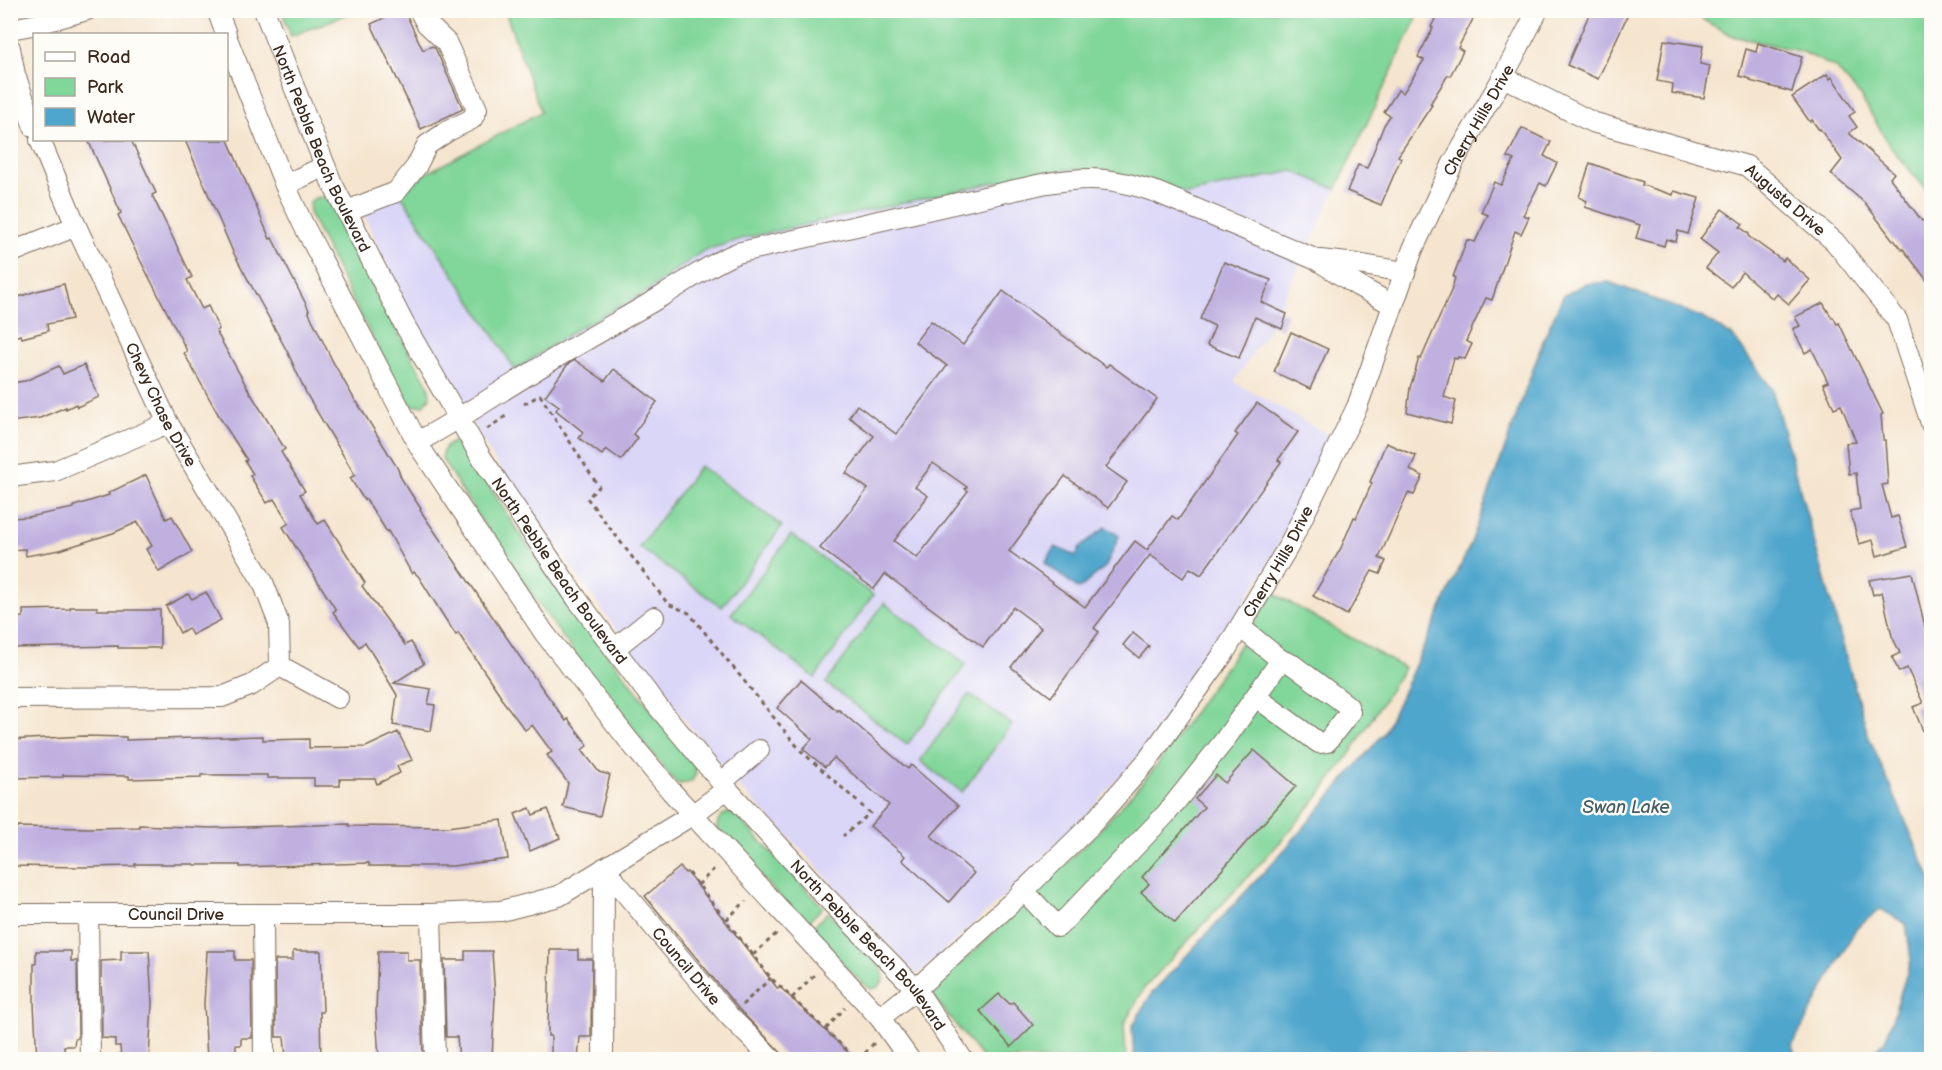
<svg xmlns="http://www.w3.org/2000/svg" width="1942" height="1070" font-family="'Balsamiq Sans',sans-serif">
	<style>
		.built { fill: #dad6f7 }
		.green { fill: #81d69a; stroke: #5e805c; stroke-width: 1.5 }
		.water { fill: #4fa6cc; stroke: #456875; stroke-width: 1.5 }
		.building { fill: #bfb0e0; fill-rule: evenodd }
		.lines { fill: none; stroke-linecap: round; stroke-linejoin: round }
		.minor-casing { stroke: #7c6b5c; stroke-width: 22 }
		.path { stroke: #7c6b5c; stroke-width: 3; stroke-dasharray: 4.5 4.5; stroke-linecap: butt }
		.minor { stroke: #fff; stroke-width: 20 }
		.labels { text-anchor: middle; stroke-width: 5; stroke-linejoin: round; paint-order: stroke }
		.street-label { font-size: 16px; fill: #3b2a1e; stroke: #fdfcf7 }
		.water-label { font-size: 18px; font-style: italic; fill: #435c64; stroke: #fdfcf7 }
	</style>
	<rect width="100%" height="100%" fill="#fdfcf7"/>
	<filter id="ink" filterUnits="userSpaceOnUse"><feTurbulence type="fractalNoise" baseFrequency=".0167" numOctaves="2"/><feDisplacementMap in="SourceGraphic" scale="12" xChannelSelector="R" yChannelSelector="G"/><feConvolveMatrix kernelMatrix="1 2 1 2 8 2 1 2 1" color-interpolation-filters="sRGB"/></filter>
	<filter id="wash" filterUnits="userSpaceOnUse"><feTurbulence type="fractalNoise" baseFrequency=".008" numOctaves="4" result="noise"/><feDisplacementMap in="SourceGraphic" scale="24" xChannelSelector="R" yChannelSelector="G"/><feGaussianBlur stdDeviation="1.35" result="paint"/><feColorMatrix in="noise" values="0 0 0 0 0 0 0 0 0 0 0 0 0 0 0 0 0 1.4 0 .05"/><feComposite in="paint" operator="in"/></filter>
	<g filter="url(#wash)">
		<rect width="100%" height="100%" fill="#f5e5cf"/>
		<polygon class="built" points="1075,169 1119,174 1188,194 1293,171 1336,189 1267,332 1234,382 1332,437 1266,568 1216,646 1140,754 1084,817 1004,896 917,975 809,858 735,782 649,675 494,459 412,319 397,289 360,204 397,189 491,331 515,370 577,329 644,293 703,251 745,238 1028,175"/>
		<g class="green">
			<polygon points="282,11 282,10 356,11 291,36"/>
			<polygon points="505,11 1420,11 1336,189 1293,171 1188,194 1119,174 1075,169 1028,175 992,183 745,238 703,251 644,293 577,329 515,370 491,331 397,189 541,112"/>
			<polygon points="1697,11 1931,11 1931,195 1892,149 1859,94 1836,68 1803,52 1733,36 1703,20"/>
			<polygon points="321,197 327,198 331,202 378,297 429,387 430,397 424,405 413,406 406,399 354,303 309,213 310,202 315,198"/>
			<path d="M454,442l6,2 5,4 52,82 56,80 121,154 2,10 -5,8 -11,2 -5,-2c-84,-103 -163,-210 -233,-323 -1,-9 4,-14 12,-17z"/>
			<polygon points="700,466 782,526 722,607 639,547"/>
			<polygon points="791,535 873,595 815,678 731,614"/>
			<polygon points="1273,593 1404,668 1349,755 1322,792 1281,841 1145,987 1124,1024 1126,1059 983,1059 929,991 980,946 1097,833 1154,769 1231,659"/>
			<polygon points="884,603 966,664 907,745 826,683"/>
			<polygon points="969,694 1012,725 962,792 920,761"/>
			<path d="M728,813l9,3 86,91 -18,18 -88,-96c0,-8 2,-14 11,-16z"/>
			<polygon points="828,912 882,969 884,979 878,987 871,989 863,984 810,930"/>
		</g>
		<g class="water">
			<polygon points="1609,282 1703,318 1733,336 1772,389 1868,735 1931,880 1932,1039 1924,1059 1867,1059 1886,1039 1911,960 1906,924 1881,909 1857,927 1792,1046 1797,1059 1134,1059 1132,1027 1152,993 1287,847 1384,733 1471,543 1544,338 1563,296 1584,284"/>
			<polygon points="1106,527 1119,536 1106,566 1079,589 1045,563 1055,547 1076,556 1080,547"/>
		</g>
		<g id="blocks">
			<g class="building">
				<polygon points="401,10 404,10 423,50 432,46 435,48 463,109 421,129 371,24"/>
				<polygon points="1440,10 1457,10 1473,19 1458,48 1463,51 1450,76 1448,75 1430,104 1432,105 1398,156 1401,158 1381,205 1347,191 1358,165 1367,168 1384,125 1390,116 1384,112 1398,90 1403,93 1424,60 1418,57 1433,28 1431,27"/>
				<polygon points="1591,10 1630,10 1598,79 1567,65"/>
				<polygon points="1664,40 1703,46 1700,64 1710,66 1704,98 1672,93 1673,84 1657,81"/>
				<polygon points="1758,43 1802,57 1792,92 1750,81 1751,79 1739,76 1746,49 1756,52"/>
				<polygon points="1827,74 1830,79 1832,77 1855,112 1849,116 1857,127 1849,133 1894,173 1890,178 1922,221 1924,220 1932,231 1932,287 1903,249 1902,250 1894,240 1893,240 1866,204 1831,174 1842,160 1820,129 1819,130 1812,120 1810,122 1792,97"/>
				<polygon points="1522,128 1551,142 1544,156 1557,163 1546,186 1540,183 1523,215 1529,217 1521,234 1515,231 1492,300 1486,298 1466,341 1472,344 1465,359 1458,357 1457,359 1454,358 1444,397 1456,401 1451,424 1407,412 1410,388 1419,358 1421,359 1451,291 1455,278 1453,277 1467,240 1475,242 1488,215 1481,212 1494,182 1501,185 1514,160 1507,157"/>
				<polygon points="88,140 131,140 156,193 152,195 192,277 187,280 202,309 208,306 219,329 216,331 248,389 285,449 281,452 305,491 300,494 318,524 325,520 365,583 362,586 405,645 411,642 424,664 394,683 431,689 428,704 435,705 431,731 393,725 397,695 365,642 359,647 333,612 336,610 283,527 289,523 274,499 267,503 250,476 253,474 245,461 247,460 222,421 184,353 187,351 136,252 118,215 121,213"/>
				<polygon points="185,140 228,140 270,239 272,238 309,310 308,311 332,360 356,402 357,402 398,469 401,478 421,509 420,510 524,663 566,721 568,719 588,745 582,750 599,772 610,775 600,816 563,807 568,783 547,755 552,752 532,725 525,730 500,697 501,696 458,633 456,635 446,620 419,577 414,572 412,574 388,531 387,532 366,499 364,500 350,478 355,475 307,395 288,353 233,252"/>
				<polygon points="1590,163 1643,182 1642,185 1673,195 1674,191 1699,198 1688,234 1678,231 1676,242 1666,239 1664,246 1636,238 1640,225 1585,207 1587,201 1579,197"/>
				<polygon points="1722,209 1743,224 1740,227 1749,234 1748,236 1783,261 1785,258 1810,280 1789,304 1777,294 1773,299 1742,272 1731,287 1706,268 1718,253 1700,239"/>
				<polygon points="1224,262 1271,280 1261,302 1287,314 1282,329 1255,317 1239,358 1207,345 1215,326 1200,319"/>
				<polygon points="64,284 72,319 47,324 48,331 22,338 21,335 13,337 10,328 10,300 33,292"/>
				<path d="M1003,291l103,76 3,-3 48,35 -51,68 21,15 -19,26 -43,-32 -56,75 76,56 50,-66 12,9 25,-34 6,4 60,-85 -3,-2 22,-30 41,29 -20,28 3,2 -80,113 -11,-7 -7,10 -33,-23 -56,73 5,4 -48,65 -40,-30 30,-39 -28,-21 -30,40 -98,-73 -11,15 -54,-41 48,-59 -22,-16 28,-37 -25,-19 8,-12 39,29 51,-68 -32,-24 16,-21 32,24zM933,463l34,24 -2,2 3,2 -51,67 -23,-17 34,-45 -13,-9z"/>
				<polygon points="1823,303 1832,318 1833,317 1837,324 1839,323 1883,414 1881,415 1883,440 1885,440 1888,484 1882,485 1891,518 1898,516 1907,547 1877,556 1873,540 1859,544 1850,511 1860,509 1856,473 1849,474 1846,443 1856,442 1841,405 1834,408 1823,384 1828,382 1812,349 1805,353 1793,329 1800,326 1795,317"/>
				<polygon points="1291,332 1328,349 1310,389 1274,372"/>
				<polygon points="575,360 605,381 614,369 657,402 633,434 638,438 621,460 606,449 602,455 579,438 583,432 556,410 559,406 545,396 568,364"/>
				<polygon points="84,365 99,397 77,407 76,404 66,409 66,407 40,418 10,422 10,383 25,381 59,366 63,374"/>
				<polygon points="1386,443 1416,456 1410,470 1423,476 1414,495 1408,493 1379,558 1386,561 1380,574 1372,571 1347,615 1313,596 1341,548 1354,517 1356,518 1372,483 1370,482"/>
				<polygon points="146,475 166,519 172,516 192,552 159,572 146,549 152,546 138,522 113,533 60,550 26,556 25,549 10,550 10,518 28,517 74,508 74,506 109,495 108,493"/>
				<polygon points="1912,573 1925,627 1932,642 1931,750 1913,707 1923,703 1907,668 1899,672 1892,657 1900,653 1892,636 1882,592 1873,595 1869,580"/>
				<polygon points="206,592 221,620 192,635 188,628 180,633 166,606 188,594 192,599"/>
				<polygon points="70,607 97,607 97,610 160,610 160,648 118,648 118,646 10,648 10,618 23,617 23,610 70,609"/>
				<polygon points="1133,633 1149,646 1139,658 1123,645"/>
				<polygon points="801,680 837,711 838,709 908,769 911,765 958,806 931,836 974,873 949,902 902,860 905,856 870,826 889,805 834,758 825,767 803,749 812,739 777,708"/>
				<polygon points="398,732 412,760 397,766 400,773 377,784 375,779 340,779 340,786 314,786 314,778 267,778 267,775 201,775 201,777 129,779 129,776 63,775 63,777 10,778 10,740 84,736 126,737 126,740 263,736 263,740 309,739 309,748 366,747"/>
				<polygon points="1254,750 1296,786 1175,923 1141,892 1149,884 1142,877 1204,807 1195,799 1216,775 1225,783"/>
				<polygon points="530,808 533,815 548,809 560,838 530,851 515,814"/>
				<polygon points="502,820 508,859 452,866 369,866 369,863 240,867 240,865 194,865 194,864 135,864 135,866 88,867 10,866 10,827 93,828 139,827 139,825 211,828 349,824 349,826 447,827"/>
				<polygon points="680,867 685,873 687,872 778,989 780,987 855,1059 787,1059 738,1008 645,896"/>
				<polygon points="550,950 578,950 578,959 592,959 591,1037 580,1037 578,1059 551,1059 551,1036 548,1036 548,1025"/>
				<polygon points="36,951 71,951 71,961 77,961 78,1038 75,1039 74,1046 64,1046 64,1059 37,1059 34,1004 34,964 36,964"/>
				<polygon points="121,951 149,951 152,1003 149,1059 121,1059 120,1046 115,1046 115,1039 102,1038 101,961 121,960"/>
				<polygon points="207,951 235,951 235,960 251,960 252,1038 241,1038 241,1045 236,1045 236,1059 207,1059 204,1004"/>
				<polygon points="293,951 321,951 323,1012 320,1012 321,1059 286,1059 284,1037 276,1037 275,960 293,960"/>
				<polygon points="378,951 407,951 407,960 420,960 423,1059 379,1059 376,1012"/>
				<polygon points="465,951 492,951 495,997 492,1059 459,1059 457,1037 446,1037 444,960 465,960"/>
				<polygon points="999,994 1010,1004 1013,1002 1033,1025 1011,1047 980,1011"/>
			</g>
		</g>
	</g>
	<g filter="url(#ink)">
		<use href="#blocks" fill-opacity="0" stroke="#7c6b5c" stroke-width="1.5"/>
		<g class="lines">
			<defs>
				<g id="minor">
					<polyline points="217,10 226,34"/>
					<path id="s1" d="M264,10l67,171 73,143 77,133 96,142 81,108 69,82 96,105 93,95 47,71"/>
					<polyline points="10,29 38,24 87,10"/>
					<polyline points="226,36 285,185 303,224 421,449 545,634 630,742 671,791 880,1018 910,1060"/>
					<polyline points="10,48 15,75 34,127"/>
					<path id="s2" d="M1503,77l89,45 155,44 88,76 62,78 35,106"/>
					<path id="s3" d="M40,140l36,86 92,197 95,159 16,42 1,42 58,32"/>
					<polyline points="285,185 325,166"/>
					<polyline points="346,211 396,192 416,167 427,145 448,131 472,119 477,109 446,42 426,23 419,10"/>
					<polyline points="10,253 76,226"/>
					<polyline points="1320,260 1357,264 1405,272"/>
					<path d="M417,442c40,-21 76,-46 114,-69 43,-27 87,-51 131,-77 25,-15 48,-32 75,-43l305,-69c47,-8 69,-7 114,8l161,68 41,26 35,19"/>
					<polyline points="10,477 55,471 168,423"/>
					<polyline points="614,649 654,617"/>
					<polyline points="1256,697 1319,743 1327,742 1350,712 1348,706 1293,665 1281,660"/>
					<polyline points="10,698 222,697 252,685 280,666"/>
					<polyline points="722,782 759,750"/>
					<polyline points="1023,890 1058,927 1166,814 1224,741 1281,660 1240,627"/>
					<path id="s4" d="M10,914h421l70,-3 58,-15 133,-81 35,-26"/>
					<polyline points="88,914 90,1060"/>
					<polyline points="431,914 435,1060"/>
					<polyline points="263,915 264,1060"/>
					<path id="s5" d="M880,1018l36,-29 94,-85 81,-79 56,-64 77,-108 64,-106 69,-140 56,-158 40,-86 50,-86 35,-67"/>
					<path id="s6" d="M603,1060l1,-192 125,148 44,44"/>
				</g>
			</defs>
			<use href="#minor" class="minor-casing"/>
			<g class="path">
				<polyline points="524,404 540,395 599,487 587,498 668,604 689,613 801,751 870,813 843,836"/>
				<polyline points="487,429 506,416"/>
				<polyline points="689,873 771,978 857,1060"/>
				<polyline points="698,885 716,867"/>
				<polyline points="726,920 746,901"/>
				<polyline points="753,955 777,933"/>
				<polyline points="792,998 816,973"/>
				<polyline points="742,1005 771,978"/>
				<polyline points="826,1029 845,1008"/>
				<polyline points="859,1060 874,1043"/>
			</g>
			<use href="#minor" class="minor"/>
		</g>
	</g>
	<g class="labels">
		<g class="street-label">
			<text dy="6" stroke="none"><textPath href="#s5" startOffset="1096">Cherry Hills Drive</textPath></text>
			<text dy="6" stroke="none"><textPath href="#s1" startOffset="150">North Pebble Beach Boulevard</textPath></text>
			<text dy="6" stroke="none"><textPath href="#s2" startOffset="312">Augusta Drive</textPath></text>
			<text dy="6" stroke="none"><textPath href="#s3" startOffset="291">Chevy Chase Drive</textPath></text>
			<text dy="6" stroke="none"><textPath href="#s5" startOffset="610">Cherry Hills Drive</textPath></text>
			<text dy="6" stroke="none"><textPath href="#s1" startOffset="636">North Pebble Beach Boulevard</textPath></text>
			<text dy="6" stroke="none"><textPath href="#s4" startOffset="166">Council Drive</textPath></text>
			<text dy="6" stroke="none"><textPath href="#s1" startOffset="1122">North Pebble Beach Boulevard</textPath></text>
			<text dy="6" stroke="none"><textPath href="#s6" startOffset="320">Council Drive</textPath></text>
		</g>
		<g class="water-label">
			<text x="1626" y="813">Swan Lake</text>
		</g>
	</g>
	<rect width="1942" height="1070" fill="none" stroke="#fdfcf7" stroke-width="36"/>
	<rect x="33" y="33" width="195" height="108" fill="#fdfcf7" stroke="#afa8a0" stroke-width="1.5"/>
	<rect x="45" y="52" width="30" height="9" fill="#ffffff" stroke="#afa8a0" stroke-width="1.5"/>
	<text x="87" y="63" font-size="18" fill="#3b2a1e">Road</text>
	<rect x="45" y="78" width="30" height="18" fill="#81d69a" stroke="#afa8a0" stroke-width="1.5"/>
	<text x="87" y="93" font-size="18" fill="#3b2a1e">Park</text>
	<rect x="45" y="108" width="30" height="18" fill="#4fa6cc" stroke="#afa8a0" stroke-width="1.5"/>
	<text x="87" y="123" font-size="18" fill="#3b2a1e">Water</text>
</svg>
